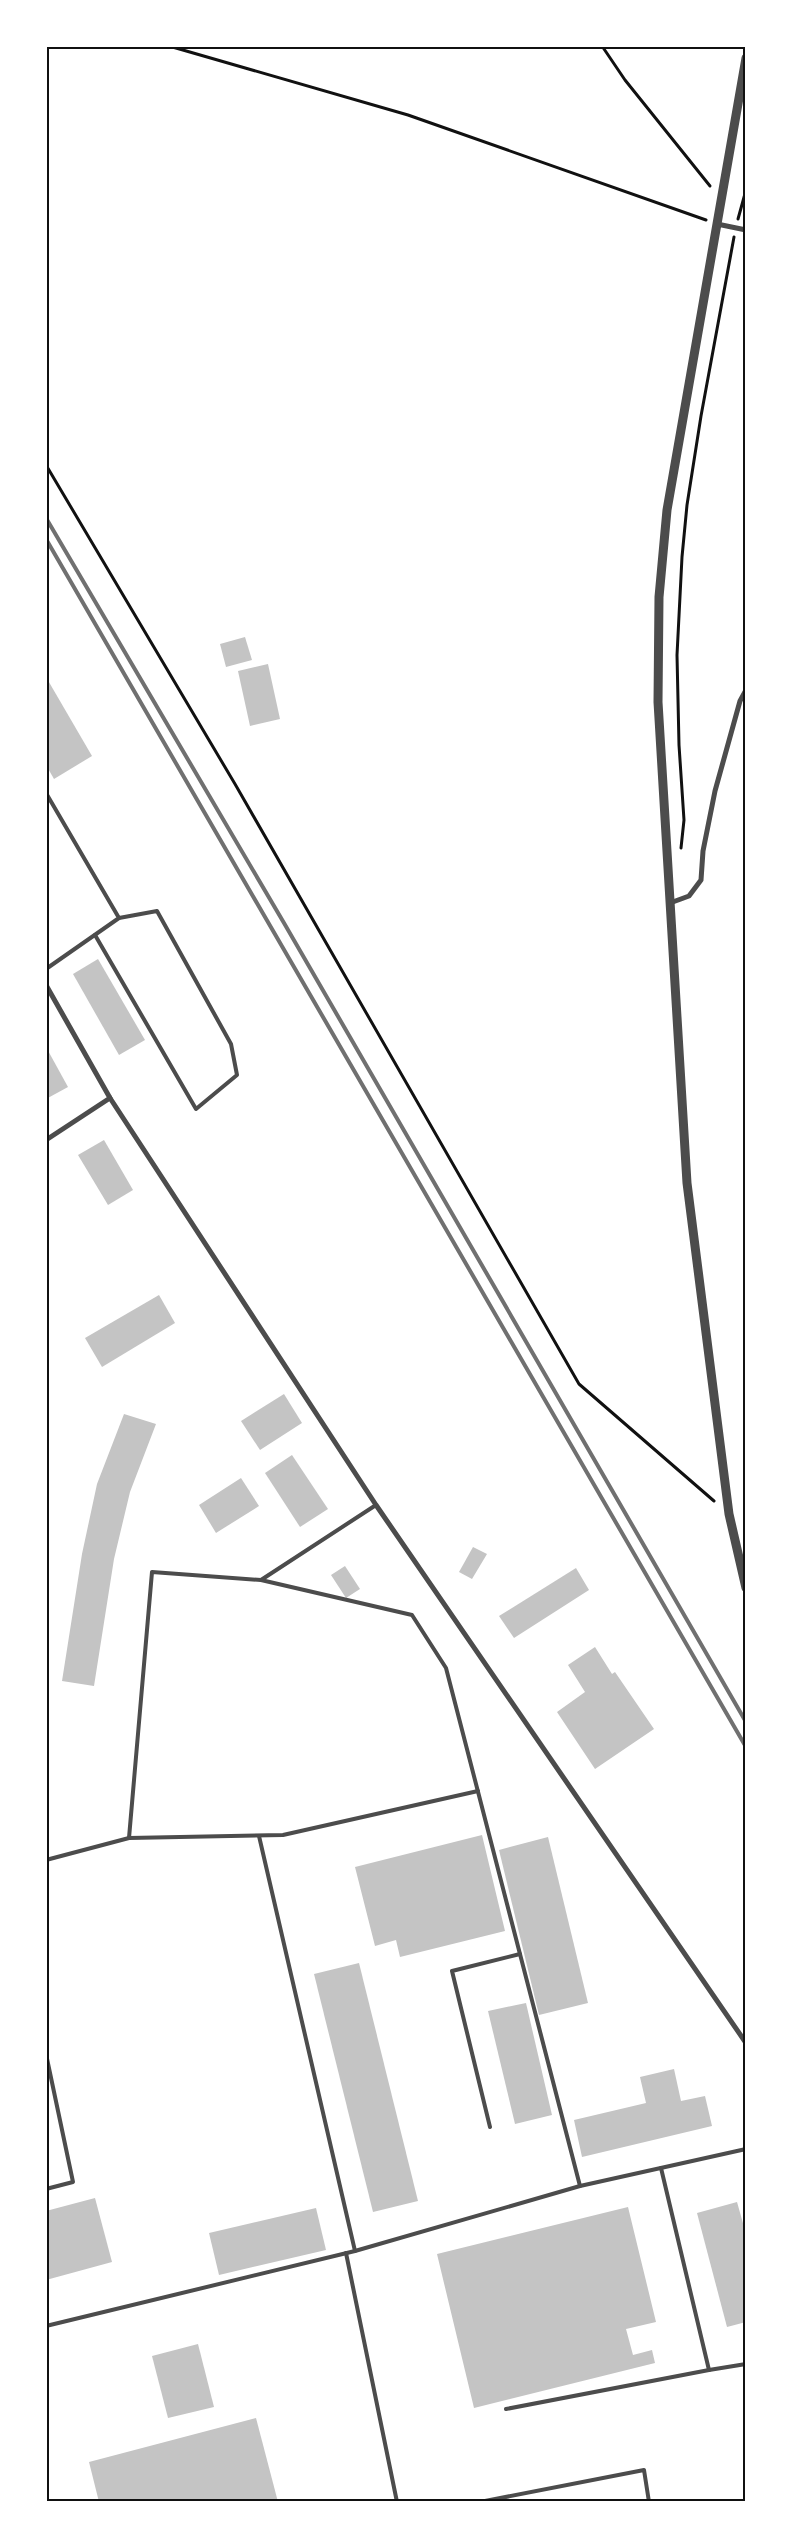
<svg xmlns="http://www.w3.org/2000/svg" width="792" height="2548" font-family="Mulish,sans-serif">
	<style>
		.building { fill: #c4c4c4 }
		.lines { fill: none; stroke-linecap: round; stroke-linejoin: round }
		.path { stroke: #111; stroke-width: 3 }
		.service { stroke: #4c4c4c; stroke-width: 4 }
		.minor { stroke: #4c4c4c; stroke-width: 5 }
		.tertiary { stroke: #4c4c4c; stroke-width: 9 }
		.rail { stroke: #707070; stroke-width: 4 }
		.neatline { fill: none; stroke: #111; stroke-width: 2 }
	</style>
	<rect width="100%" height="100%" fill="#fff"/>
	<g class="building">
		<polygon points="245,637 252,660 226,667 220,644"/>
		<polygon points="268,664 280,719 250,726 238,671"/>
		<polygon points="46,677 92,756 54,779 46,765"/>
		<polygon points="98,959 145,1040 119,1055 73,974"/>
		<polygon points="46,1047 68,1087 46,1099"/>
		<polygon points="104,1140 133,1190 108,1205 78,1155"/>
		<polygon points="159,1295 175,1323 102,1367 85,1338"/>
		<polygon points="284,1394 302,1423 260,1450 241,1421"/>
		<polygon points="124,1414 156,1424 130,1492 114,1559 94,1686 62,1681 82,1554 97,1484"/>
		<polygon points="292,1455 328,1509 300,1527 265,1473"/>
		<polygon points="241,1478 259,1506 216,1533 199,1505"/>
		<polygon points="473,1547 487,1554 472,1579 459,1572"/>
		<polygon points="345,1566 360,1589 346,1598 331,1575"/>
		<polygon points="576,1568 589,1590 514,1638 499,1616"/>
		<polygon points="595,1647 612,1674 615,1672 654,1729 595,1769 557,1712 585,1692 568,1665"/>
		<polygon points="482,1835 505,1931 400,1957 396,1940 375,1946 355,1867"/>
		<polygon points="548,1837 588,2003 539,2015 499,1850"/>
		<polygon points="359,1963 418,2201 373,2212 314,1974"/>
		<polygon points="526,2003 552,2115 515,2124 488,2011"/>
		<polygon points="674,2069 681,2101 705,2096 712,2126 582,2157 574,2120 646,2103 640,2077"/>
		<polygon points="95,2198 112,2262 46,2280 46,2211"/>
		<polygon points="737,2202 746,2234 746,2322 727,2327 697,2213"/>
		<polygon points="628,2207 656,2322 626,2329 633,2355 652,2350 655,2363 474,2408 437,2254"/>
		<polygon points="316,2208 326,2250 219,2275 209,2233"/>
		<polygon points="198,2344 214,2407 168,2418 152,2356"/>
		<polygon points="256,2418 278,2502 99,2502 89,2462"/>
	</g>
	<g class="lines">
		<g class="path">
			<polyline points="169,46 408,115 706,220"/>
			<polyline points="602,46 625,80 710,186"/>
			<polyline points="738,219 746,190"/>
			<polyline points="46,465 235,784 579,1384 714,1501"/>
			<polyline points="681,848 684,820 679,745 677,655 682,557 687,505 701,416 734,237"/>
		</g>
		<g class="service">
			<polyline points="46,793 119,918 46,969"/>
			<polyline points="95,935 196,1109 237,1075 231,1044 157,911 119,918"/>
			<polyline points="261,1580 376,1505"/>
			<polyline points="259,1836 355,2251"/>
			<polyline points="129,1838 152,1572 261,1580 412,1615 446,1668 580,2186"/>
			<polyline points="46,1860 129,1838 283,1835 478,1791"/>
			<polyline points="46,2054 73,2182 46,2189"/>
			<polyline points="490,2127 452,1971 520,1954"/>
			<polyline points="661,2168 709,2370 746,2364"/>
			<polyline points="346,2253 397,2502"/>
			<polyline points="46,2326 355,2251 580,2186 746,2149"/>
			<polyline points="506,2409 709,2370"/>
			<polyline points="480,2502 644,2470 649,2502"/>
		</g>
		<g class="minor">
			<polyline points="717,224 746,230"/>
			<polyline points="670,903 689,896 701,880 703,851 715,791 740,701 746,690"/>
			<polyline points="46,985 110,1098 376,1505 746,2043"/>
			<polyline points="46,1140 110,1098"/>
		</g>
		<polyline class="tertiary" points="746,58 667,510 659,597 658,702 687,1183 729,1514 746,1588"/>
		<g class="rail">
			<polyline points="46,518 284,923 746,1722"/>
			<polyline points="46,539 746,1747"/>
		</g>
	</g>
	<rect width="792" height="2548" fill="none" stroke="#ffffff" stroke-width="95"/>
	<rect x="48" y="48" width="696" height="2452" class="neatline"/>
</svg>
